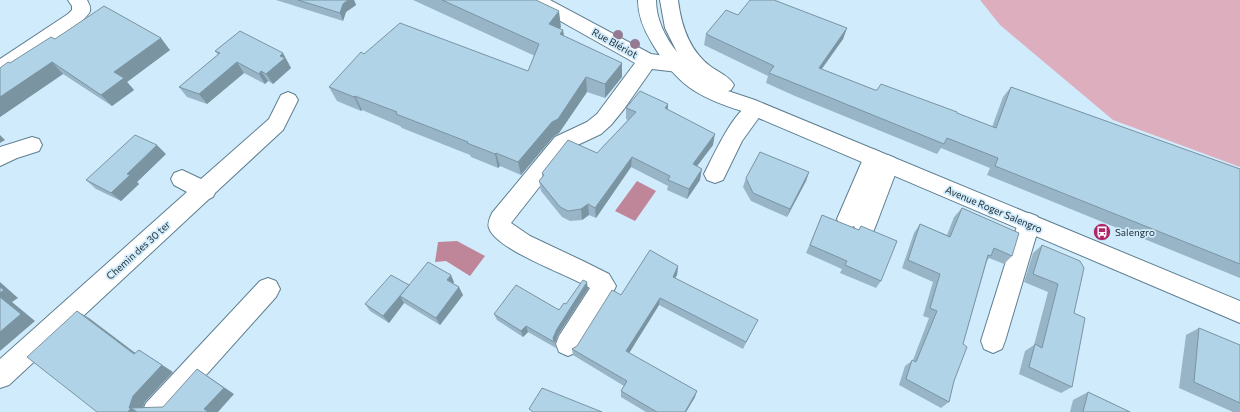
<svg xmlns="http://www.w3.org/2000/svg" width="1240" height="412" font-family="Commissioner,sans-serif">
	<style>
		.green { fill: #ddafbe }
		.water { fill: #bf869a }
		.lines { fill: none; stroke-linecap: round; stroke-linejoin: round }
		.minor-casing { stroke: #5e7e90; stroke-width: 2 }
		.major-casing { stroke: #5e7e90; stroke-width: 2 }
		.minor { fill: #fff; fill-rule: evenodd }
		.major { fill: #fff; fill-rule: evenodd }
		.tree { fill: #947b93 }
		.wall { fill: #97b5c7 }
		.shaded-wall { fill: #7b94a2 }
		.building { fill: #b0d3e7; stroke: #7b94a2 }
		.labels { text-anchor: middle; stroke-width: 3.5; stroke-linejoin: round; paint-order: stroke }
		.street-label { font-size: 10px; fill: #233139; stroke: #d0ecfc }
		.poi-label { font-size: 10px; fill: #233139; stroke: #d0ecfc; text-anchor: start }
	</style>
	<rect width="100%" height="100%" fill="#d0ecfc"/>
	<polygon class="green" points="980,0 1240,0 1240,167 1113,120 1000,25"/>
	<g class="water">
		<polygon points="637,181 656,191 635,221 615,211"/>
		<polygon points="457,241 485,256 470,276 446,261 435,262 438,242"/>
	</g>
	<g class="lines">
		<defs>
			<g id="minor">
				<path d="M68,0h19c2,4 4,7 3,11 -5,14 -68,53 -83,63l-7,2v-17l68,-45 4,-4v-4z"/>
				<path d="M527,0h23l101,54 44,6 7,2 3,5 -3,5 -7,2 -43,-5 -28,40 -13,16 -10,9 -32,15 -58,74 19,13 53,25 26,13 7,12 -6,13 -33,53 -9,4 -9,-4 -3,-8 3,-8 31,-48c-21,-13 -94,-38 -101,-60 -2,-5 1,-10 3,-15l63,-76 32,-15 10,-8 38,-51 -105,-59z"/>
				<polygon points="288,92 295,95 298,100 283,130 215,193 213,197 209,199 9,385 0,388 0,359 187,192 174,185 171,179 174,173 182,170 201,179 269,119 281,95"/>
				<path d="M755,101l7,3 3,5 -23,32 -19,39 -8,3 -8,-3 -3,-6c10,-19 30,-66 51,-73z"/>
				<polygon points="32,137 39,139 42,145 39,151 17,158 0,166 0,147"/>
				<polygon points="873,149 880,152 883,157 888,155 895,158 899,164 876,225 873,232 865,235 857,232 854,226 848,229 840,226 837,219 866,152"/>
				<polygon points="1029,213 1037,216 1040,223 1005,341 1002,349 993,353 984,349 981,341 1018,223 1021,216"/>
				<polygon points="268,278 276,281 280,289 276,297 173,412 142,412 146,403 260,281"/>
			</g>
			<path id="major" d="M638,0h18c0,19 9,37 21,52l-12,-24 -5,-28h18c3,25 11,50 32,66 8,6 19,10 24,19l-3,5 -3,1 27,9 485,201v22l-498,-212c-45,-14 -66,-27 -90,-68 -8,-13 -14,-27 -14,-43z"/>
		</defs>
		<use href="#minor" class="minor-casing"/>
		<use href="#major" class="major-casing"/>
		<use href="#minor" class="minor"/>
		<use href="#major" class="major"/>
	</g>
	<g class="tree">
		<circle cx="618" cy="35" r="5"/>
		<circle cx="635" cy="44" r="5"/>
	</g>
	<g class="wall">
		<polygon points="276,0 354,0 356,5 346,12 343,21"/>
		<polygon points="413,0 536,0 561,27 559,28 563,30 564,36 622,63 622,77 605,98 587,92 559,133 554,136 521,175 500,166 498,168 471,157 470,155 402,128 400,126 362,110 361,111 337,101 329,87 364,54 528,71 535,56"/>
		<polygon points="738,15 847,28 843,39 822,69 875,90 957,113 992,127 1003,97 1011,87 1240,169 1240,278 987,175 990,168 941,148 937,154 795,96 766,83 768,76 704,45 706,34"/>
		<polygon points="55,39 170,50 127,82 134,90 112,106 63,74 0,117 0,68 10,63"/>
		<polygon points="215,51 289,63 288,64 291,68 273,84 268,81 265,84 244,73 207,104 187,97 179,87 218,55"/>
		<polygon points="668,104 668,110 713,145 697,166 700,180 687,199 667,190 668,186 631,167 596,218 589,215 582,220 570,221 562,217 541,191 539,181 542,177 542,173 597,153 628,120 626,119 626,108"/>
		<polygon points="166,154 137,182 139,184 121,201 96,189 86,180"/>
		<polygon points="809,172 806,181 787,217 751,201 743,187 746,178"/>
		<polygon points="962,208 1012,256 1004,264 989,258 987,261 963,344 949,402 941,408 899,385 905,366 913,360 929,318 923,316 933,282 902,268 914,233 920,224 947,235 954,217"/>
		<polygon points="822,215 858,230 861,226 881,281 876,288 840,273 842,269 806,253"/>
		<polygon points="1042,245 1074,313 1072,387 1061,393 1019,374 1025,351 1034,345 1048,292 1024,282 1033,253"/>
		<polygon points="678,266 677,275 675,278 754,327 743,349 659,305 629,353 695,397 686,412 646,412 621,397 621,391 624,386 573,355 572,349 577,346 621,295"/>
		<polygon points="454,282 453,284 463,295 440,325 404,303 389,323 370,311 365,304 409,285"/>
		<polygon points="588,289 558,335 555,343 556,348 528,332 523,337 497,320 494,314 559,310"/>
		<polygon points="1199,328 1240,345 1240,412 1233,412 1179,388 1186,335"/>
		<polygon points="1088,392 1130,412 1070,412 1073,400"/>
	</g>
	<g class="shaded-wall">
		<polygon points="348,0 354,0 356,5 346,12 343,21 340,13 343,4"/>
		<polygon points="559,11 561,27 550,39 549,24"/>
		<polygon points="847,28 843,39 815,78 819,68"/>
		<polygon points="563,30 565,45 560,34"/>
		<polygon points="161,38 170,50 127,82 134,90 112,106 101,95 114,72"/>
		<polygon points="283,53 291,68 273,84 266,74 280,56"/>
		<polygon points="52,62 63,74 0,117 0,97"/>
		<polygon points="237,62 244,73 207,104 199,94"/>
		<polygon points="622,63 622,77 605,98 605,84"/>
		<polygon points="261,71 268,81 265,84 259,74"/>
		<polygon points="586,77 587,92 559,133 554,136 521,175 518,162"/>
		<polygon points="355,96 362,110 361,111 354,97"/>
		<polygon points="668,104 667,116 665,108"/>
		<polygon points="715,134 713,145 691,174 693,164"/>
		<polygon points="0,135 5,140 0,143"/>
		<polygon points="157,145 166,154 137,182 139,184 121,201 111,193 127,174"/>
		<polygon points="496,153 500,166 498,168 495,154"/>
		<polygon points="632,157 631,167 596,218 595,208"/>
		<polygon points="702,169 700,180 687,199 689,189"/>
		<polygon points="809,172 806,181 787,217 790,209"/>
		<polygon points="588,204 589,215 582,220 581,209"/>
		<polygon points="678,266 677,275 671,285 673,277"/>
		<polygon points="451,275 454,282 450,288 447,280"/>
		<polygon points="0,282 18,298 12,302 35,321 0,351"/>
		<polygon points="587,282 588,289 558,335 555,343 553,338 557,329"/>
		<polygon points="409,285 400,296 404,303 389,323 383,316"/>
		<polygon points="459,287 463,295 440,325 436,318"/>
		<polygon points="660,298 659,305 626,358 626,351"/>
		<polygon points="77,311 89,318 146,361 134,354"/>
		<polygon points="526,326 528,332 523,337 521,331"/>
		<polygon points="139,350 150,357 173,372 145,402 141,412 128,412"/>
		<polygon points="197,369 234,394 218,412 208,412 204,409"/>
		<polygon points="697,391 695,397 686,412 685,412"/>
	</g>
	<g class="building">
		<polygon points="298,0 348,0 343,4 340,13"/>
		<polygon points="442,0 536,0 559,11 549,24 563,30 560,34 622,63 605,84 586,77 558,119 552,122 518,162 496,153 495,154 467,143 468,142 396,114 397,112 355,96 354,97 329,87 361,52 364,54 400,23 528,71 539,44"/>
		<polygon points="750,0 774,0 847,28 819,68 875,90 877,90 881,84 957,112 957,113 996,128 1011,87 1240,169 1240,264 995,166 998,158 947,138 944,144 799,85 769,73 774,66 706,34 726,10 738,15"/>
		<polygon points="104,6 161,38 114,72 124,78 101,95 52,62 0,97 0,68 8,62 10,63 51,37 55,39"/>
		<polygon points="240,31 283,53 280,56 285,58 266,74 261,71 259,74 237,62 199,94 179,87 220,53 215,51"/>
		<polygon points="640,91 668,104 665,108 715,134 693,164 702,169 689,189 668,180 670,176 632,157 595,208 588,204 581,209 568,211 560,207 539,181 544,175 542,173 568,140 597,153 636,112 626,108"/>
		<polygon points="135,135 157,145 127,174 130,175 111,193 86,180"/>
		<polygon points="760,152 809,172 790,209 753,193 746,178"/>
		<polygon points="962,208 1019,233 1012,256 994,248 991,256 988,255 963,344 967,347 954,381 949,402 906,379 912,360 916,362 937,311 930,308 940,274 908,260 920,224 950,237"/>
		<polygon points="822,215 859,230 861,226 897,241 881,281 845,265 847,261 810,245"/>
		<polygon points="1042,245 1080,261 1084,268 1074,313 1085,318 1072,387 1029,367 1035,344 1042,348 1058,284 1033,274"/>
		<polygon points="650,250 678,266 673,277 758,320 746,342 660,298 626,351 697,391 685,412 657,412 621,391 627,381 572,349 577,346 612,290 621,295"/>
		<polygon points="428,262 451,275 447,280 459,287 436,318 400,296"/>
		<polygon points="391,275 409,285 383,316 365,304"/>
		<polygon points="583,280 587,282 557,329 553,338 554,342 526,326 521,331 494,314 516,285 559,310 564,303 566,304"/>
		<polygon points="0,287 4,290 0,293"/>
		<polygon points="0,297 21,314 0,332"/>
		<polygon points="77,311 134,354 139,350 162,365 133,396 129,408 163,407 197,369 224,388 204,409 208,412 137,412 131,408 128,412 97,412 27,357"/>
		<polygon points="1199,328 1240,345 1240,403 1194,382"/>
		<polygon points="542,388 602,412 533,412 529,409"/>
		<polygon points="1088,392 1130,412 1083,412"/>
	</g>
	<defs>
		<symbol id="bus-disc" viewBox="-11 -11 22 22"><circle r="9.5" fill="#ad2467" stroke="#d0ecfc"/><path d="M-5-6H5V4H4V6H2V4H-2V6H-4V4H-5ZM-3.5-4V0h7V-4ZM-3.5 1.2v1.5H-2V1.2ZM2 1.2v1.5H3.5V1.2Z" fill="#fff"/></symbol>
	</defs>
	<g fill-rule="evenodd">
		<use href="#bus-disc" x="1092" y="222" width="20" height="20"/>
	</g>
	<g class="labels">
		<g class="street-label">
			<text transform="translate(615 43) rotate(29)" y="4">Rue Blériot</text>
			<text transform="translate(994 209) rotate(23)" y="4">Avenue Roger Salengro</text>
			<text transform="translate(138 250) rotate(-42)" y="4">Chemin des 30 ter</text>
		</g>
		<g class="poi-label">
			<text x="1115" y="236">Salengro</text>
		</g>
	</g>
</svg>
